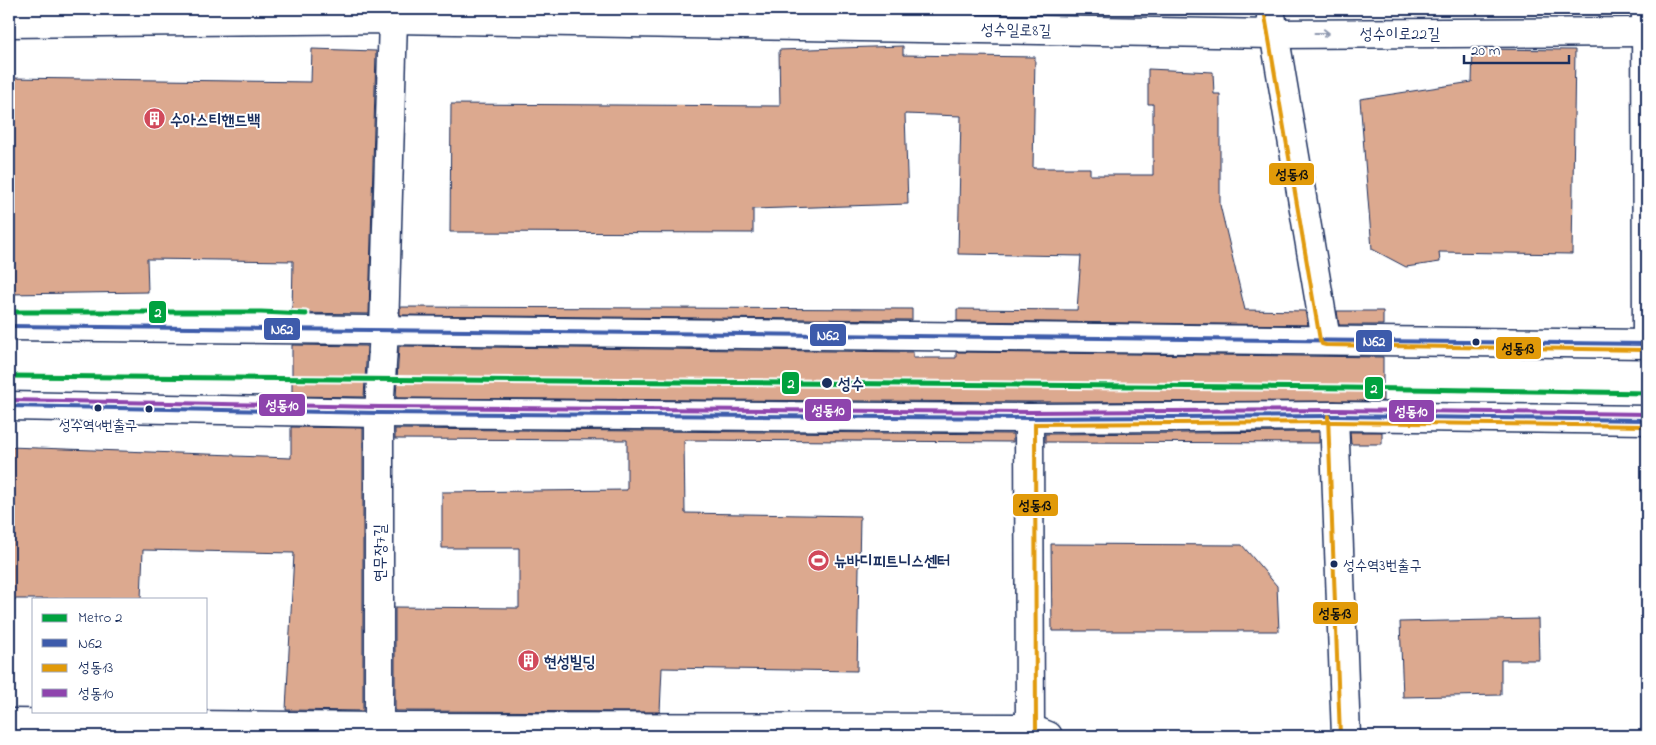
<svg xmlns="http://www.w3.org/2000/svg" width="1656" height="745" font-family="'Indie Flower','Poor Story',sans-serif">
	<style>
		.building { fill: #dca98f; stroke: #1b2f5e }
		.lines { fill: none; stroke-linecap: round; stroke-linejoin: round }
		.street-casing { stroke: #1b2f5e; stroke-width: 31 }
		.secondary-casing { stroke: #1b2f5e; stroke-width: 31 }
		.street { stroke: #fff; stroke-width: 28 }
		.secondary { stroke: #fff; stroke-width: 28 }
		.bus-1-casing { stroke: #fff; stroke-width: 8 }
		.bus-2-casing { stroke: #fff; stroke-width: 8 }
		.bus-3-casing { stroke: #fff; stroke-width: 8 }
		.bus-1 { stroke: #3d5bab; stroke-width: 4 }
		.bus-2 { stroke: #e19a09; stroke-width: 4 }
		.bus-3 { stroke: #8e44ad; stroke-width: 4 }
		.metro-1-casing { stroke: #fff; stroke-width: 9 }
		.metro-1 { stroke: #00a23f; stroke-width: 5 }
		.oneway { stroke: #8d97ae }
		.bus-dot { fill: #1b2f5e; stroke: #fff; stroke-width: 2 }
		.labels { text-anchor: middle; stroke-width: 4; stroke-linejoin: round; paint-order: stroke }
		.bus-label { font-size: 15px; fill: #1b2f5e; stroke: #fff }
		.street-label { font-size: 16px; fill: #1b2f5e; stroke: #fff }
		.poi-label { font-size: 16px; font-weight: bold; fill: #1b2f5e; stroke: #fff; text-anchor: start }
		.stop-label { font-size: 16px; font-weight: bold; fill: #1b2f5e; stroke: #fff; text-anchor: start }
		.line-badge { stroke: #fff; stroke-width: 2 }
		.badge-label { font-size: 14px; text-anchor: middle; font-weight: bold; fill: #fff }
		.pale-badge-label { font-size: 14px; text-anchor: middle; font-weight: bold; fill: #111 }
	</style>
	<rect width="100%" height="100%" fill="#fff"/>
	<filter id="ink" filterUnits="userSpaceOnUse"><feTurbulence type="fractalNoise" baseFrequency=".02" numOctaves="2"/><feDisplacementMap in="SourceGraphic" scale="10" xChannelSelector="R" yChannelSelector="G"/><feConvolveMatrix kernelMatrix="1 2 1 2 8 2 1 2 1" color-interpolation-filters="sRGB"/></filter>
	<g filter="url(#ink)">
		<g class="building">
			<polygon points="903,46 903,55 1035,57 1033,168 1090,168 1090,175 1153,175 1153,104 1148,104 1148,69 1213,72 1214,94 1220,94 1220,205 1245,310 1305,311 1308,325 957,321 957,309 1077,310 1081,256 958,254 961,116 905,114 908,204 753,209 753,233 450,232 451,104 780,106 779,50"/>
			<polygon points="312,49 376,51 369,314 292,313 293,261 147,259 148,292 9,294 9,78 311,82"/>
			<polygon points="1473,49 1575,50 1572,254 1439,252 1440,262 1406,267 1372,249 1360,99 1472,82"/>
			<polygon points="400,307 912,309 912,320 400,315"/>
			<polygon points="1337,311 1383,311 1383,325 1339,325"/>
			<polygon points="292,345 367,346 364,397 292,396"/>
			<polygon points="399,346 913,352 913,358 956,358 956,352 1383,357 1383,401 1029,402 396,398"/>
			<polygon points="291,427 363,428 363,711 286,710 294,553 143,550 141,599 9,599 9,447 234,455 234,456 291,458"/>
			<polygon points="395,429 1013,434 1013,442 684,440 685,513 860,516 857,671 662,668 660,712 395,711 395,607 519,608 519,548 442,548 442,492 627,490 627,440 395,439"/>
			<polygon points="1319,432 1319,443 1045,442 1045,434"/>
			<polygon points="1350,432 1382,432 1382,444 1351,444"/>
			<polygon points="1051,544 1242,545 1277,586 1279,631 1052,631"/>
			<polygon points="1538,619 1539,660 1501,660 1501,695 1403,697 1400,622"/>
		</g>
		<g class="lines">
			<defs>
				<g id="street">
					<polyline points="1646,9 1647,344"/>
					<polyline points="9,23 393,19 1273,34 1647,32"/>
					<polyline points="1029,418 1030,736"/>
					<polyline points="9,723 379,727 1029,728 1048,736"/>
					<polyline points="379,736 379,413 384,331 393,19"/>
				</g>
				<g id="secondary">
					<polyline points="1270,9 1326,339"/>
					<polyline points="9,326 1647,344"/>
					<polyline points="9,406 379,413 1029,418 1334,416 1647,420"/>
					<polyline points="1334,416 1346,736"/>
				</g>
			</defs>
			<use href="#street" class="street-casing"/>
			<use href="#secondary" class="secondary-casing"/>
			<use href="#street" class="street"/>
			<use href="#secondary" class="secondary"/>
			<defs>
				<g id="bus-1">
					<polyline points="9,326 1647,344"/>
					<polyline points="9,406 379,413 1029,418 1334,416 1647,420"/>
				</g>
				<g id="bus-2">
					<polyline points="1264,10 1320,340 1322,344 1326,345 1647,350"/>
					<polyline points="1328,416 1340,736"/>
					<polyline points="1036,736 1035,424 1334,422 1647,426"/>
				</g>
				<polyline id="bus-3" points="9,400 379,407 1029,412 1334,410 1647,414"/>
			</defs>
			<use href="#bus-1" class="bus-1-casing"/>
			<use href="#bus-2" class="bus-2-casing"/>
			<use href="#bus-3" class="bus-3-casing"/>
			<use href="#bus-1" class="bus-1"/>
			<use href="#bus-2" class="bus-2"/>
			<use href="#bus-3" class="bus-3"/>
			<defs>
				<g id="metro-1">
					<polyline points="9,312 261,312 306,314"/>
					<polyline points="9,376 1348,388 1647,393"/>
				</g>
			</defs>
			<use href="#metro-1" class="metro-1-casing"/>
			<use href="#metro-1" class="metro-1"/>
		</g>
		<defs><path id="oneway-shaft" d="M-6 0H5M1.5-3L5.5 0L1.5 3" fill="none" stroke-width="1.6" stroke-linecap="round" stroke-linejoin="round" transform="scale(1.25)"/></defs>
		<use class="oneway" href="#oneway-shaft" transform="translate(1322 33)"/>
	</g>
	<defs>
		<symbol id="building-disc" viewBox="-11 -11 22 22"><circle r="9.5" fill="#d1495b" stroke="#fff"/><path d="M-4-6H4V6H1V3H-1V6H-4ZM-2.5-4.3h1.7v1.8h-1.7ZM.8-4.3h1.7v1.8H.8ZM-2.5-1h1.7V.8h-1.7ZM.8-1h1.7V.8H.8Z" fill="#fff"/></symbol>
		<symbol id="stadium-disc" viewBox="-11 -11 22 22"><circle r="9.5" fill="#d1495b" stroke="#fff"/><path d="M0-5a6.5 5 0 1 0 0 10a6.5 5 0 1 0 0-10ZM-3.5-1.8h7v3.6h-7Z" fill="#fff"/></symbol>
	</defs>
	<g fill-rule="evenodd">
		<use href="#building-disc" x="142" y="106" width="25" height="25"/>
		<use href="#stadium-disc" x="806" y="548" width="25" height="25"/>
		<use href="#building-disc" x="516" y="648" width="25" height="25"/>
	</g>
	<g class="bus-dot">
		<circle cx="1476" cy="342" r="4.5"/>
		<circle cx="827" cy="383" r="6"/>
		<circle cx="98" cy="408" r="4.5"/>
		<circle cx="149" cy="409" r="4.5"/>
		<circle cx="1334" cy="564" r="4.5"/>
	</g>
	<g class="labels">
		<g class="bus-label">
			<text x="98" y="430">성수역4번출구</text>
			<text x="1343" y="570" text-anchor="start">성수역3번출구</text>
		</g>
		<g class="street-label">
			<text transform="translate(1016 29) rotate(1)" y="6">성수일로8길</text>
			<text x="1400" y="39">성수이로22길</text>
			<text transform="translate(379 553) rotate(-90)" y="6">연무장7길</text>
		</g>
		<g class="poi-label">
			<text x="170" y="125">수아스티핸드백</text>
			<text x="834" y="566">뉴바디피트니스센터</text>
			<text x="544" y="667">현성빌딩</text>
		</g>
		<g class="stop-label">
			<text x="838" y="389">성수</text>
		</g>
	</g>
	<g class="line-badge">
		<rect x="1268" y="162" width="47" height="24" rx="5" fill="#e19a09"/>
		<rect x="148" y="300" width="19" height="24" rx="5" fill="#00a23f"/>
		<rect x="263" y="317" width="38" height="24" rx="5" fill="#3d5bab"/>
		<rect x="809" y="323" width="38" height="24" rx="5" fill="#3d5bab"/>
		<rect x="1355" y="329" width="38" height="24" rx="5" fill="#3d5bab"/>
		<rect x="1495" y="336" width="47" height="24" rx="5" fill="#e19a09"/>
		<rect x="781" y="371" width="19" height="24" rx="5" fill="#00a23f"/>
		<rect x="1364" y="376" width="20" height="24" rx="5" fill="#00a23f"/>
		<rect x="258" y="393" width="48" height="24" rx="5" fill="#8e44ad"/>
		<rect x="804" y="398" width="48" height="24" rx="5" fill="#8e44ad"/>
		<rect x="1388" y="399" width="47" height="24" rx="5" fill="#8e44ad"/>
		<rect x="1012" y="493" width="47" height="24" rx="5" fill="#e19a09"/>
		<rect x="1312" y="601" width="47" height="24" rx="5" fill="#e19a09"/>
	</g>
	<g class="badge-label">
		<text x="158" y="317">2</text>
		<text x="282" y="334">N62</text>
		<text x="828" y="340">N62</text>
		<text x="1374" y="346">N62</text>
		<text x="791" y="388">2</text>
		<text x="1374" y="393">2</text>
		<text x="282" y="410">성동10</text>
		<text x="828" y="415">성동10</text>
		<text x="1411" y="416">성동10</text>
	</g>
	<g class="pale-badge-label">
		<text x="1292" y="179">성동13</text>
		<text x="1518" y="353">성동13</text>
		<text x="1035" y="510">성동13</text>
		<text x="1335" y="618">성동13</text>
	</g>
	<rect width="1656" height="745" fill="none" stroke="#fff" stroke-width="30"/>
	<rect x="15" y="15" width="1626" height="715" fill="none" stroke="#1b2f5e" stroke-width="2" filter="url(#ink)"/>
	<rect x="32" y="598" width="175" height="115" fill="#ffffff" stroke="#a4acbf"/>
	<rect x="42" y="614" width="25" height="8" fill="#00a23f" stroke="#a4acbf"/>
	<text x="78" y="622" font-size="15" fill="#1b2f5e">Metro 2</text>
	<rect x="42" y="639" width="25" height="8" fill="#3d5bab" stroke="#a4acbf"/>
	<text x="78" y="648" font-size="15" fill="#1b2f5e">N62</text>
	<rect x="42" y="664" width="25" height="8" fill="#e19a09" stroke="#a4acbf"/>
	<text x="78" y="672" font-size="15" fill="#1b2f5e">성동13</text>
	<rect x="42" y="689" width="25" height="8" fill="#8e44ad" stroke="#a4acbf"/>
	<text x="78" y="698" font-size="15" fill="#1b2f5e">성동10</text>
	<path d="M1464 55v8h105v-8" fill="none" stroke="#1b2f5e" stroke-width="2.5"/>
	<text x="1471" y="55" font-size="15" fill="#1b2f5e" stroke="#ffffff" stroke-width="4" paint-order="stroke">20 m</text>
</svg>
